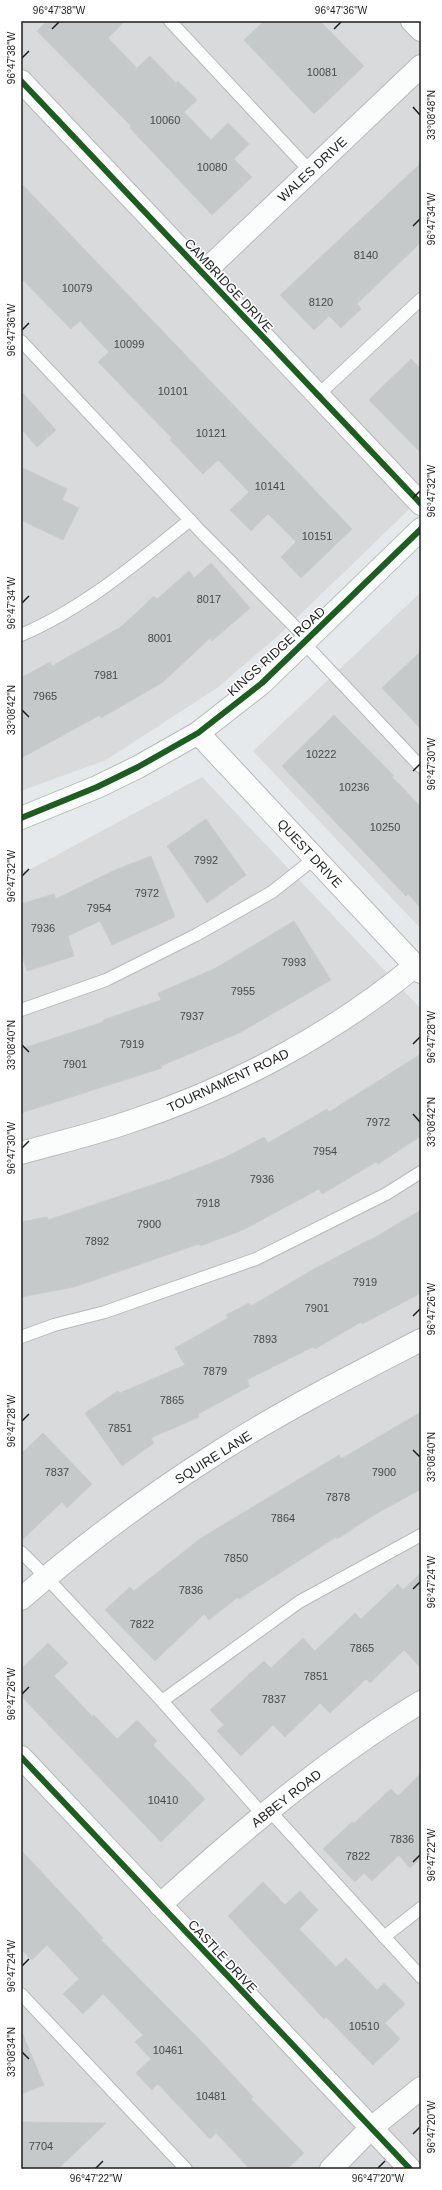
<svg xmlns="http://www.w3.org/2000/svg" width="442" height="2190" font-family="Helvetica,sans-serif">
	<style>
		.residential { fill: #d8dadb }
		.building { fill: #c6c9ca; stroke: #c8cdcf }
		.lines { fill: none; stroke-linecap: round; stroke-linejoin: round }
		.service-casing { stroke: #b8b9ba; stroke-width: 14 }
		.minor-casing { stroke: #b8b9ba; stroke-width: 24 }
		.tertiary-casing { stroke: #b8b9ba; stroke-width: 24 }
		.service { stroke: #fbfcfc; stroke-width: 12 }
		.minor { stroke: #fbfcfc; stroke-width: 22 }
		.tertiary { stroke: #fbfcfc; stroke-width: 22 }
		.cycleway-casing { stroke: #fff; stroke-width: 8 }
		.cycleway { stroke: #1b5e20; stroke-width: 6 }
		.ticks { fill: none; stroke: #1e1e1e; stroke-width: 1.5 }
		.labels { text-anchor: middle; stroke-width: 3; stroke-linejoin: round; paint-order: stroke }
		.number-label { font-size: 11px; fill: #484949 }
		.street-label { font-size: 13px; fill: #1e1e1e; stroke: #fff }
		.neatline { fill: none; stroke: #1e1e1e; stroke-width: 1.5 }
		.ticks-label { font-size: 10px; text-anchor: middle; fill: #1e1e1e }
	</style>
	<rect width="100%" height="100%" fill="#e6e9ec"/>
	<g class="residential">
		<polygon points="21,21 421,21 421,498 279,635 217,688 106,760 21,791"/>
		<polygon points="421,592 421,929 253,751"/>
		<polygon points="202,777 421,1009 421,2169 21,2169 21,871 31,869"/>
	</g>
	<g class="building">
		<polygon points="47,21 125,21 108,38 137,68 150,56 176,83 178,81 197,100 184,112 211,140 228,123 249,144 234,159 252,177 212,215 130,128 131,126 37,31"/>
		<polygon points="264,21 320,21 364,66 314,114 244,40"/>
		<polygon points="421,163 421,242 357,304 361,309 341,328 329,316 314,330 280,295"/>
		<polygon points="21,183 352,529 301,578 281,557 296,542 268,514 251,531 230,510 249,492 218,460 203,474 170,440 172,438 98,362 109,352 80,321 71,329 21,278"/>
		<polygon points="411,359 421,369 421,453 369,400"/>
		<polygon points="21,391 56,430 37,447 21,429"/>
		<polygon points="21,467 67,489 62,500 79,508 63,540 21,520"/>
		<polygon points="211,563 250,608 212,641 210,638 163,682 101,718 100,715 21,758 21,678 50,662 52,666 121,627 154,596 157,599 189,571 194,578"/>
		<polygon points="421,651 421,729 382,688"/>
		<polygon points="334,715 394,776 392,777 421,807 421,908 408,894 406,896 282,766"/>
		<polygon points="206,819 246,875 207,903 167,846"/>
		<polygon points="151,856 175,917 112,945 100,921 68,936 74,956 27,971 21,951 21,904 54,894 56,899 115,870"/>
		<polygon points="294,921 331,980 241,1032 161,1066 162,1068 21,1113 21,1049 103,1022 103,1020 161,1000 158,993 216,968"/>
		<polygon points="421,1054 421,1136 378,1164 376,1162 322,1194 319,1189 243,1230 200,1246 199,1244 74,1287 21,1297 21,1222 47,1217 48,1220 173,1178 226,1157 264,1137 268,1143 327,1109 329,1112"/>
		<polygon points="421,1210 421,1293 362,1324 361,1322 315,1349 313,1347 247,1380 250,1386 198,1414 199,1417 151,1438 154,1443 122,1466 85,1413 118,1391 120,1393 185,1365 175,1348 228,1318 226,1315 249,1303 251,1306 314,1269 369,1240 369,1241"/>
		<polygon points="421,1412 421,1489 374,1515 337,1539 336,1537 239,1599 238,1597 209,1620 204,1614 155,1661 105,1610 130,1587 134,1591 201,1538 339,1455 341,1459"/>
		<polygon points="43,1433 92,1484 67,1508 62,1502 21,1541 21,1454"/>
		<polygon points="421,1573 421,1668 404,1650 370,1683 366,1679 330,1713 320,1703 285,1737 273,1725 241,1756 217,1731 224,1725 210,1710 264,1661 271,1668 303,1638 315,1651 355,1613 361,1619 398,1584 403,1590"/>
		<polygon points="48,1643 68,1663 54,1676 93,1717 94,1715 117,1739 137,1720 157,1741 153,1745 205,1799 161,1842 21,1696 21,1669"/>
		<polygon points="421,1773 421,1858 410,1868 399,1855 372,1881 364,1873 355,1882 323,1849 352,1822 354,1823 391,1789 398,1796"/>
		<polygon points="21,1850 103,1938 101,1940 202,2042 253,2097 251,2099 304,2153 287,2169 250,2169 216,2133 210,2139 158,2084 152,2090 136,2073 151,2059 135,2042 143,2035 103,1994 83,2014 63,1994 79,1979 47,1945 32,1960 21,1949"/>
		<polygon points="263,1882 285,1905 300,1891 318,1910 299,1929 336,1967 346,1958 377,1990 384,1983 405,2004 385,2023 400,2039 373,2065 326,2017 324,2019 228,1916"/>
		<polygon points="21,2030 44,2085 21,2094"/>
		<polygon points="21,2122 106,2123 58,2169 21,2169"/>
	</g>
	<g class="lines">
		<defs>
			<g id="service">
				<polyline points="170,21 310,171"/>
				<polyline points="21,341 203,534 307,639"/>
				<polyline points="318,395 421,299"/>
				<path d="M21,635c63,-27 116,-72 169,-115"/>
				<polyline points="303,642 421,767"/>
				<polyline points="21,1010 106,980 196,935 272,892 315,858"/>
				<polyline points="21,1337 54,1325 105,1312 256,1259 386,1194 421,1172"/>
				<polyline points="21,1552 46,1577 162,1701 299,1602 421,1535"/>
				<polyline points="162,1701 263,1815"/>
				<polyline points="269,1810 421,1977"/>
				<polyline points="384,1937 421,1908"/>
				<polyline points="21,1994 186,2169"/>
			</g>
			<g id="minor">
				<polyline points="412,21 421,30"/>
				<polyline points="21,81 421,504"/>
				<polyline points="203,273 421,66"/>
				<path d="M21,1153c36,-10 73,-19 108,-31 101,-33 204,-88 286,-156"/>
				<path d="M21,1599c62,-54 129,-104 199,-148 64,-41 133,-76 201,-111"/>
				<polyline points="21,1757 410,2169"/>
				<path d="M160,1905c81,-74 167,-146 261,-203"/>
				<polyline points="331,2169 370,2129 421,2088"/>
			</g>
			<g id="tertiary">
				<polyline points="198,733 421,972"/>
				<polyline points="21,818 97,787 138,767 198,733 262,683 421,529"/>
			</g>
		</defs>
		<use href="#service" class="service-casing"/>
		<use href="#minor" class="minor-casing"/>
		<use href="#tertiary" class="tertiary-casing"/>
		<use href="#service" class="service"/>
		<use href="#minor" class="minor"/>
		<use href="#tertiary" class="tertiary"/>
		<defs>
			<g id="cycleway">
				<polyline points="21,81 421,504"/>
				<polyline points="21,818 97,787 138,767 198,733 262,683 421,529"/>
				<polyline points="21,1757 410,2169"/>
			</g>
		</defs>
		<use href="#cycleway" class="cycleway-casing"/>
		<use href="#cycleway" class="cycleway"/>
	</g>
	<path class="ticks" d="M52,29l7,-7M334,29l7,-7M22,58l7,-7M413,107l7,8M413,226l7,-7M22,330l7,-7M413,498l7,-7M22,603l7,-7M22,710l7,7M413,771l7,-7M22,876l7,-7M413,1044l7,-7M22,1045l7,7M413,1114l7,8M22,1148l7,-7M413,1316l7,-7M22,1421l7,-7M413,1450l7,7M413,1589l7,-7M22,1694l7,-7M413,1862l7,-7M22,1966l7,-7M22,2052l7,7M413,2134l7,-7M96,2168l7,-7M378,2168l7,-7"/>
	<g class="labels">
		<g class="number-label">
			<text x="322" y="76">10081</text>
			<text x="165" y="124">10060</text>
			<text x="212" y="171">10080</text>
			<text x="366" y="259">8140</text>
			<text x="77" y="292">10079</text>
			<text x="321" y="306">8120</text>
			<text x="129" y="348">10099</text>
			<text x="173" y="395">10101</text>
			<text x="211" y="437">10121</text>
			<text x="270" y="490">10141</text>
			<text x="317" y="540">10151</text>
			<text x="209" y="603">8017</text>
			<text x="160" y="642">8001</text>
			<text x="106" y="679">7981</text>
			<text x="45" y="700">7965</text>
			<text x="321" y="758">10222</text>
			<text x="354" y="791">10236</text>
			<text x="385" y="831">10250</text>
			<text x="206" y="864">7992</text>
			<text x="147" y="897">7972</text>
			<text x="99" y="912">7954</text>
			<text x="43" y="932">7936</text>
			<text x="294" y="966">7993</text>
			<text x="243" y="995">7955</text>
			<text x="192" y="1020">7937</text>
			<text x="132" y="1048">7919</text>
			<text x="75" y="1068">7901</text>
			<text x="378" y="1126">7972</text>
			<text x="325" y="1155">7954</text>
			<text x="262" y="1183">7936</text>
			<text x="208" y="1207">7918</text>
			<text x="149" y="1228">7900</text>
			<text x="97" y="1245">7892</text>
			<text x="365" y="1286">7919</text>
			<text x="317" y="1312">7901</text>
			<text x="265" y="1343">7893</text>
			<text x="215" y="1375">7879</text>
			<text x="172" y="1404">7865</text>
			<text x="120" y="1432">7851</text>
			<text x="57" y="1476">7837</text>
			<text x="384" y="1476">7900</text>
			<text x="338" y="1501">7878</text>
			<text x="283" y="1522">7864</text>
			<text x="236" y="1562">7850</text>
			<text x="191" y="1594">7836</text>
			<text x="142" y="1628">7822</text>
			<text x="362" y="1652">7865</text>
			<text x="316" y="1680">7851</text>
			<text x="274" y="1703">7837</text>
			<text x="163" y="1804">10410</text>
			<text x="402" y="1843">7836</text>
			<text x="358" y="1860">7822</text>
			<text x="364" y="2030">10510</text>
			<text x="168" y="2054">10461</text>
			<text x="211" y="2100">10481</text>
			<text x="41" y="2150">7704</text>
		</g>
		<g class="street-label">
			<text transform="translate(312 169) rotate(-43)" y="5">WALES DRIVE</text>
			<text transform="translate(229 285) rotate(47)" y="5">CAMBRIDGE DRIVE</text>
			<text transform="translate(276 651) rotate(-42)" y="5">KINGS RIDGE ROAD</text>
			<text transform="translate(310 853) rotate(47)" y="5">QUEST DRIVE</text>
			<text transform="translate(228 1080) rotate(-25)" y="5">TOURNAMENT ROAD</text>
			<text transform="translate(213 1457) rotate(-32)" y="5">SQUIRE LANE</text>
			<text transform="translate(286 1798) rotate(-38)" y="5">ABBEY ROAD</text>
			<text transform="translate(223 1956) rotate(47)" y="5">CASTLE DRIVE</text>
		</g>
	</g>
	<rect width="442" height="2190" fill="none" stroke="#ffffff" stroke-width="44"/>
	<rect x="22" y="22" width="398" height="2146" class="neatline"/>
	<g class="ticks-label">
		<text x="59" y="14">96°47'38"W</text>
		<text x="341" y="14">96°47'36"W</text>
		<text transform="translate(11 58) rotate(-90)" y="4">96°47'38"W</text>
		<text transform="translate(431 115) rotate(-90)" y="4">33°08'48"N</text>
		<text transform="translate(431 219) rotate(-90)" y="4">96°47'34"W</text>
		<text transform="translate(11 330) rotate(-90)" y="4">96°47'36"W</text>
		<text transform="translate(431 491) rotate(-90)" y="4">96°47'32"W</text>
		<text transform="translate(11 603) rotate(-90)" y="4">96°47'34"W</text>
		<text transform="translate(11 710) rotate(-90)" y="4">33°08'42"N</text>
		<text transform="translate(431 764) rotate(-90)" y="4">96°47'30"W</text>
		<text transform="translate(11 876) rotate(-90)" y="4">96°47'32"W</text>
		<text transform="translate(431 1037) rotate(-90)" y="4">96°47'28"W</text>
		<text transform="translate(11 1045) rotate(-90)" y="4">33°08'40"N</text>
		<text transform="translate(431 1122) rotate(-90)" y="4">33°08'42"N</text>
		<text transform="translate(11 1148) rotate(-90)" y="4">96°47'30"W</text>
		<text transform="translate(431 1309) rotate(-90)" y="4">96°47'26"W</text>
		<text transform="translate(11 1421) rotate(-90)" y="4">96°47'28"W</text>
		<text transform="translate(431 1457) rotate(-90)" y="4">33°08'40"N</text>
		<text transform="translate(431 1582) rotate(-90)" y="4">96°47'24"W</text>
		<text transform="translate(11 1694) rotate(-90)" y="4">96°47'26"W</text>
		<text transform="translate(431 1855) rotate(-90)" y="4">96°47'22"W</text>
		<text transform="translate(11 1966) rotate(-90)" y="4">96°47'24"W</text>
		<text transform="translate(11 2052) rotate(-90)" y="4">33°08'34"N</text>
		<text transform="translate(431 2127) rotate(-90)" y="4">96°47'20"W</text>
		<text x="96" y="2182">96°47'22"W</text>
		<text x="378" y="2182">96°47'20"W</text>
	</g>
</svg>
